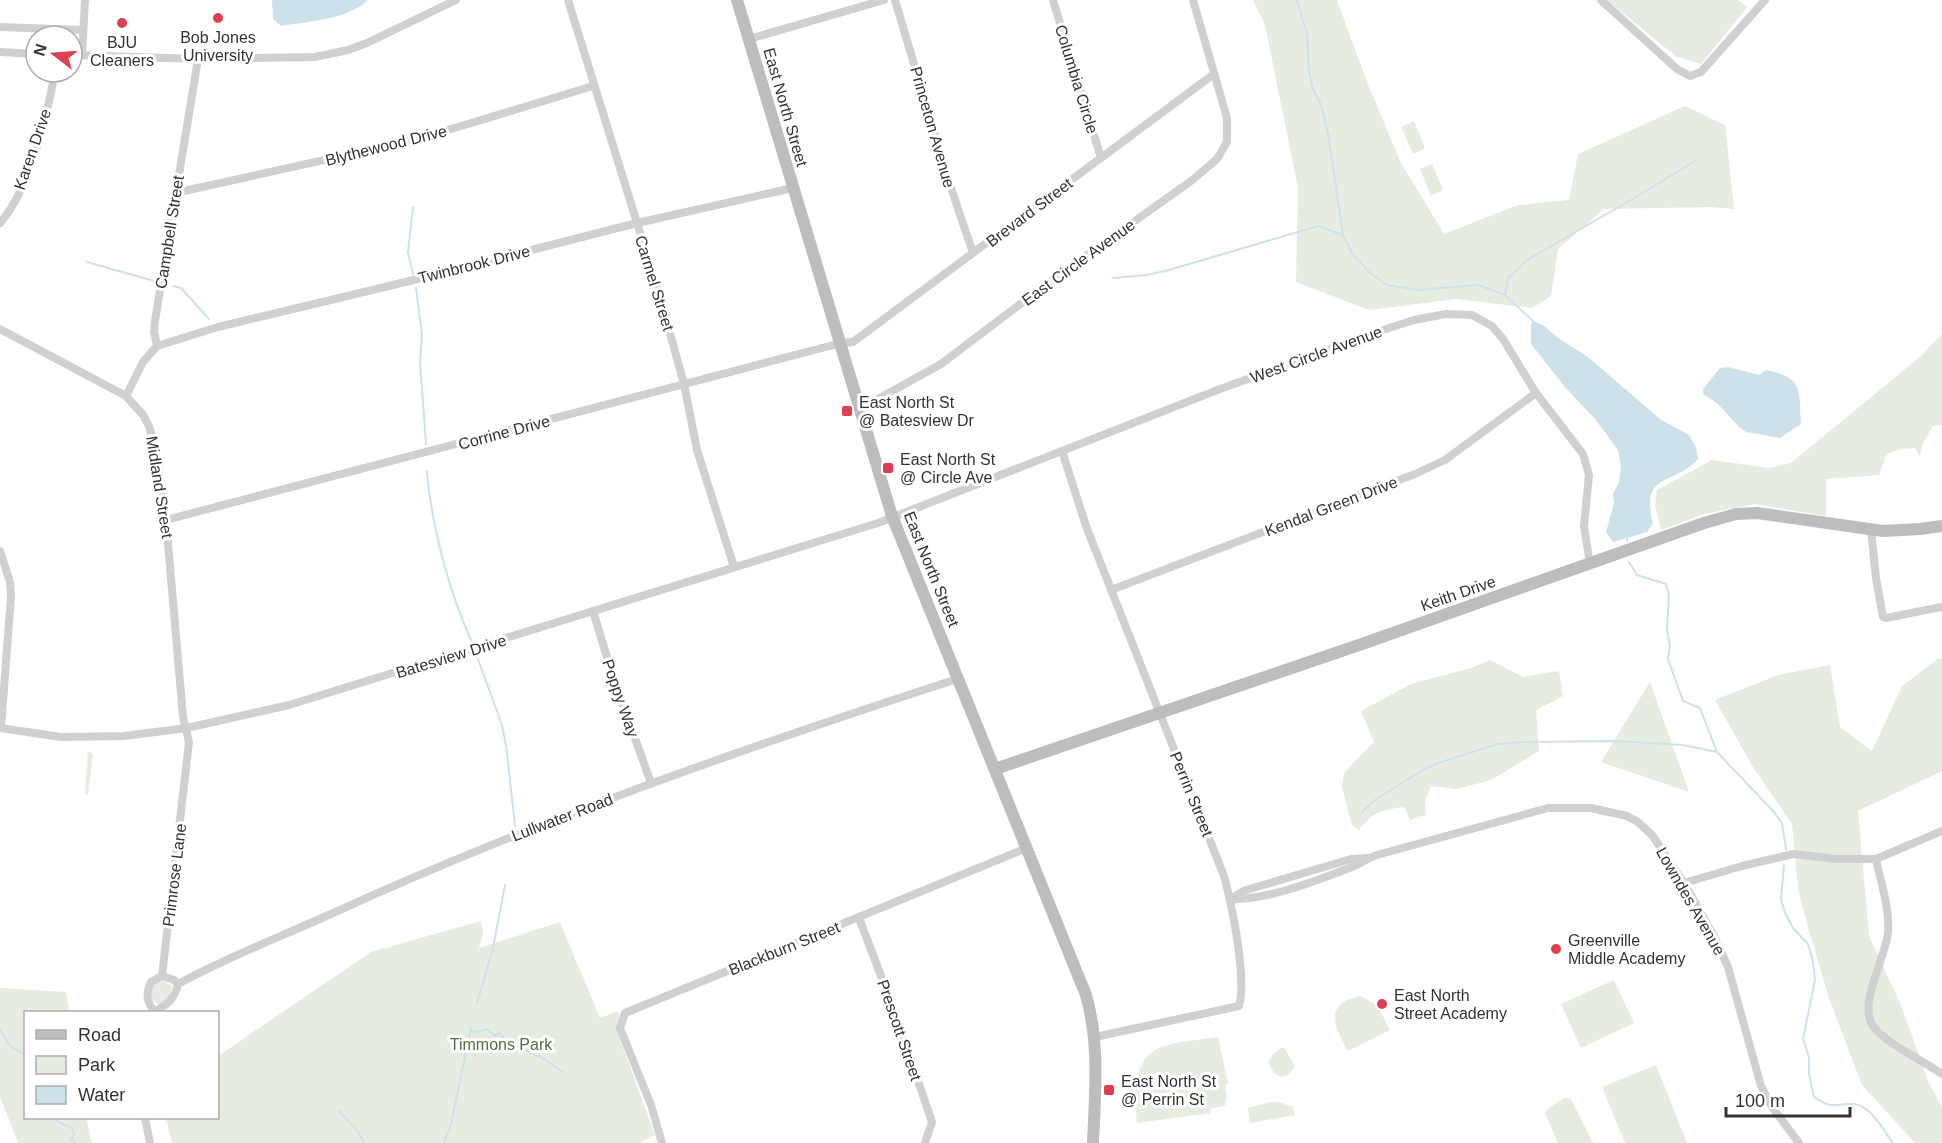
<svg xmlns="http://www.w3.org/2000/svg" width="1942" height="1143" font-family="Helvetica,sans-serif">
	<style>
		.green { fill: #e6ecdf }
		.water { fill: #cde1eb }
		.lines { fill: none; stroke-linecap: round; stroke-linejoin: round }
		.stream { stroke: #cde1eb; stroke-width: 2 }
		.street { stroke: #d0d0d0; stroke-width: 8 }
		.secondary { stroke: #bdbdbd; stroke-width: 12 }
		.poi-dot { fill: #e03f51; stroke: #fff; stroke-width: 2 }
		.labels { text-anchor: middle; stroke-width: 6; stroke-linejoin: round; paint-order: stroke }
		.poi-label { font-size: 16px; fill: #333; stroke: #fff; text-anchor: start }
		.street-label { font-size: 16px; fill: #333; stroke: #fff }
		.park-label { font-size: 16px; fill: #586e41; stroke: #fff }
	</style>
	<rect width="100%" height="100%" fill="#fff"/>
	<g class="green">
		<polygon points="1253,0 1337,0 1367,82 1401,163 1444,234 1518,205 1569,200 1578,154 1685,106 1725,125 1734,209 1712,207 1604,209 1558,249 1551,296 1532,308 1456,299 1369,310 1296,282 1298,188 1265,25"/>
		<polygon points="1607,0 1738,0 1747,7 1701,64 1677,57"/>
		<polygon points="1414,121 1425,148 1413,154 1401,127"/>
		<polygon points="1432,164 1443,190 1431,196 1420,169"/>
		<polygon points="1942,334 1942,425 1933,426 1923,443 1920,456 1915,448 1901,449 1887,454 1879,475 1826,479 1826,516 1754,504 1704,514 1661,530 1655,505 1657,490 1712,460 1770,468 1791,463 1921,356"/>
		<polygon points="1939,658 1942,659 1942,771 1858,811 1869,936 1901,1005 1928,1081 1942,1107 1942,1143 1915,1143 1862,1085 1829,998 1807,924 1798,888 1792,824 1753,767 1715,700 1778,675 1830,665 1840,727 1872,751 1902,686"/>
		<path d="M1490,660l33,17 36,-6 4,25 -27,14 3,41 -48,29 -34,9 -26,-3 -6,14 1,15 -16,5 -6,-13c-23,3 -31,5 -45,23l-7,-5 -10,-38 2,-14 30,-31 -13,-31 50,-27 60,-16z"/>
		<polygon points="1650,682 1689,792 1601,762"/>
		<polygon points="88,751 93,754 88,795 85,795"/>
		<path d="M481,921l2,12 -4,15 81,-26 40,96 18,-7c2,6 -1,16 0,23l37,101 -16,8h-467l-6,-25h52v-62l153,-104z"/>
		<polygon points="1614,980 1634,1023 1581,1048 1561,1004"/>
		<path d="M163,981l9,5c-2,10 -4,15 -13,19l-8,-6 2,-14z"/>
		<polygon points="0,988 66,992 69,1012 26,1012 26,1118 86,1118 92,1143 18,1143 0,1096"/>
		<path d="M1360,996l17,9 13,25 -42,21c-14,-24 -25,-47 12,-55z"/>
		<path d="M1218,1037l10,47 -3,1 2,12 -2,9 -13,2 -2,5 -73,10c-2,-23 -5,-63 20,-74 17,-8 43,-9 61,-12z"/>
		<polygon points="1282,1047 1285,1049 1295,1066 1288,1075 1282,1077 1274,1073 1268,1062 1274,1053"/>
		<polygon points="1656,1065 1687,1143 1625,1143 1602,1087"/>
		<polygon points="1564,1098 1571,1099 1593,1143 1558,1143 1545,1113 1546,1110"/>
		<polygon points="1271,1102 1278,1102 1293,1107 1295,1115 1250,1123 1248,1108"/>
	</g>
	<g class="water">
		<path d="M272,0h96c-19,19 -62,22 -87,26l-8,-7z"/>
		<path d="M1533,321l10,4 15,13 30,19 72,62 29,16 7,12 2,12c-23,27 -59,12 -45,64l-6,9 -34,10 -7,-10 8,-29 -1,-9 6,-12 2,-16 -3,-16 -23,-31 -30,-32 -34,-43v-20z"/>
		<path d="M1728,367l31,8 7,-5c38,8 33,20 35,54l-21,14 -34,-6 -7,-5 -21,-23 -15,-10v-5l17,-21z"/>
	</g>
	<g class="lines">
		<g class="stream">
			<polyline points="1297,0 1307,34 1309,71 1313,89 1321,105 1328,133 1343,235 1352,253 1369,272 1387,285 1417,290 1478,285 1505,295 1533,321"/>
			<polyline points="87,262 154,281"/>
			<polyline points="413,274 408,252 413,207"/>
			<polyline points="1113,278 1147,275 1169,270 1318,226 1343,235"/>
			<polyline points="173,286 181,288 209,319"/>
			<polyline points="416,288 422,335 420,362 426,444"/>
			<polyline points="1505,295 1508,278 1527,260 1636,197 1695,161"/>
			<path d="M427,471c4,52 22,121 44,169"/>
			<polyline points="1627,541 1627,537"/>
			<polyline points="1629,562 1637,575 1666,584 1669,595 1667,629 1670,646 1668,659 1683,701 1700,708 1717,752 1773,811 1782,823 1786,849"/>
			<polyline points="478,659 502,725 507,752 515,826"/>
			<polyline points="1362,812 1375,800 1421,771 1441,762 1498,744 1524,742 1616,741 1683,745 1717,752"/>
			<path d="M1784,865l-3,34 4,14 8,15 15,16 5,17 2,19 -12,59 6,18v17l5,23c22,14 18,6 40,7 16,1 30,27 39,39"/>
			<polyline points="477,1003 493,948 505,885"/>
			<polyline points="0,1029 10,1046 26,1055"/>
			<polyline points="471,1031 477,1032 487,1029 495,1036 499,1033 503,1036 503,1039 544,1059 563,1072"/>
			<path d="M510,1043c10,-7 26,-3 34,7"/>
			<polyline points="339,1111 357,1130 364,1143"/>
			<polyline points="56,1118 58,1122 72,1128 74,1135 71,1139 75,1143"/>
			<polyline points="444,1143 451,1124 471,1028"/>
		</g>
		<g class="street">
			<polyline points="568,0 659,294 684,384 697,450 734,567"/>
			<polyline points="895,0 951,188 973,253"/>
			<polyline points="1053,0 1101,158"/>
			<polyline points="1601,0 1677,69 1690,76 1701,72 1765,0"/>
			<polyline points="0,27 83,30"/>
			<polyline points="749,39 884,0"/>
			<polyline points="0,52 36,54"/>
			<polyline points="72,55 198,59 315,57 348,50 367,43 456,0"/>
			<polyline points="82,55 85,0"/>
			<polyline points="175,193 396,144 458,127 593,86"/>
			<path d="M0,223c30,-34 47,-107 55,-151"/>
			<path d="M0,329l126,67 17,19 6,11 7,24 10,70 17,197 6,25 -27,234 -11,6c-6,13 -4,21 4,30"/>
			<polyline points="157,346 218,327 418,279 637,223 793,188"/>
			<polyline points="126,396 143,362 157,346 154,332 155,321 198,59"/>
			<polyline points="860,409 941,364 1056,277 1191,181 1217,159 1227,142 1227,118 1193,0"/>
			<path d="M1062,451l24,75 138,350c8,30 23,101 15,130l-144,31"/>
			<polyline points="166,520 841,343 853,342 1214,74"/>
			<polyline points="1871,529 1876,578 1883,617 1886,618 1942,607"/>
			<polyline points="0,551 10,582 11,596 1,728"/>
			<polyline points="1111,590 1415,474 1445,460 1536,393"/>
			<polyline points="593,611 613,677 651,783"/>
			<polyline points="0,728 61,737 124,736 187,728 289,705 878,523 1220,389 1383,330 1414,320 1446,314 1472,315 1492,326 1503,339 1536,393 1583,454 1589,475 1584,526 1590,564"/>
			<path d="M1876,859c5,24 14,50 12,74 -3,26 -30,71 -15,93 12,17 51,35 69,48"/>
			<polyline points="1684,883 1742,866 1793,854 1836,859 1876,859 1942,831"/>
			<path d="M1230,899c35,2 88,-19 122,-32 8,-3 16,-9 25,-12l171,-47h43l36,8 11,6 14,13 32,48 30,53 14,31 33,119 11,21 27,36"/>
			<polyline points="1231,899 1243,891 1351,859 1367,858"/>
			<polyline points="859,918 892,1005 932,1122 925,1143"/>
			<path d="M162,976l12,4 4,4c49,-27 102,-47 153,-70 203,-93 414,-166 626,-235"/>
			<path d="M155,1011c13,-6 20,-13 23,-27"/>
			<polyline points="145,1118 150,1143"/>
			<polyline points="662,1143 651,1105 620,1028 625,1013 1027,848"/>
		</g>
		<g class="secondary">
			<path d="M737,0l155,516 194,479c14,49 9,98 7,148"/>
			<polyline points="995,769 1362,644 1704,523 1736,514 1757,513 1883,531 1920,529 1942,526"/>
		</g>
	</g>
	<g class="poi-dot">
		<circle cx="218" cy="18" r="6"/>
		<circle cx="122" cy="23" r="6"/>
		<rect x="841" y="405" width="12" height="12" rx="3"/>
		<rect x="882" y="462" width="12" height="12" rx="3"/>
		<circle cx="1556" cy="949" r="6"/>
		<circle cx="1382" cy="1004" r="6"/>
		<rect x="1103" y="1084" width="12" height="12" rx="3"/>
	</g>
	<g class="labels">
		<g class="poi-label">
			<text x="218" y="43" text-anchor="middle">Bob Jones<tspan x="218" dy="18">University</tspan></text>
			<text x="122" y="48" text-anchor="middle">BJU<tspan x="122" dy="18">Cleaners</tspan></text>
			<text x="859" y="408">East North St<tspan x="859" dy="18">@ Batesview Dr</tspan></text>
			<text x="900" y="465">East North St<tspan x="900" dy="18">@ Circle Ave</tspan></text>
			<text x="1568" y="946">Greenville<tspan x="1568" dy="18">Middle Academy</tspan></text>
			<text x="1394" y="1001">East North<tspan x="1394" dy="18">Street Academy</tspan></text>
			<text x="1121" y="1087">East North St<tspan x="1121" dy="18">@ Perrin St</tspan></text>
		</g>
		<g class="street-label">
			<text transform="translate(1077 79) rotate(73)" y="6">Columbia Circle</text>
			<text transform="translate(786 107) rotate(74)" y="6">East North Street</text>
			<text transform="translate(933 127) rotate(74)" y="6">Princeton Avenue</text>
			<text transform="translate(386 145) rotate(-14)" y="6">Blythewood Drive</text>
			<text transform="translate(32 149) rotate(-71)" y="6">Karen Drive</text>
			<text transform="translate(1029 212) rotate(-37)" y="6">Brevard Street</text>
			<text transform="translate(169 232) rotate(-81)" y="6">Campbell Street</text>
			<text transform="translate(1078 262) rotate(-36)" y="6">East Circle Avenue</text>
			<text transform="translate(474 264) rotate(-14)" y="6">Twinbrook Drive</text>
			<text transform="translate(655 283) rotate(73)" y="6">Carmel Street</text>
			<text transform="translate(1316 354) rotate(-20)" y="6">West Circle Avenue</text>
			<text transform="translate(504 432) rotate(-15)" y="6">Corrine Drive</text>
			<text transform="translate(160 487) rotate(81)" y="6">Midland Street</text>
			<text transform="translate(1331 506) rotate(-21)" y="6">Kendal Green Drive</text>
			<text transform="translate(932 569) rotate(68)" y="6">East North Street</text>
			<text transform="translate(1458 593) rotate(-19)" y="6">Keith Drive</text>
			<text transform="translate(451 656) rotate(-17)" y="6">Batesview Drive</text>
			<text transform="translate(621 698) rotate(71)" y="6">Poppy Way</text>
			<text transform="translate(1192 794) rotate(68)" y="6">Perrin Street</text>
			<text transform="translate(562 817) rotate(-21)" y="6">Lullwater Road</text>
			<text transform="translate(174 875) rotate(-83)" y="6">Primrose Lane</text>
			<text transform="translate(1691 901) rotate(60)" y="6">Lowndes Avenue</text>
			<text transform="translate(784 948) rotate(-22)" y="6">Blackburn Street</text>
			<text transform="translate(900 1030) rotate(71)" y="6">Prescott Street</text>
		</g>
		<g class="park-label">
			<text x="501" y="1050">Timmons Park</text>
		</g>
	</g>
	<rect x="24" y="1011" width="195" height="108" fill="#ffffff" stroke="#adadad" stroke-width="1.5"/>
	<rect x="36" y="1030" width="30" height="9" fill="#bdbdbd" stroke="#adadad" stroke-width="1.5"/>
	<text x="78" y="1041" font-size="18" fill="#333333">Road</text>
	<rect x="36" y="1056" width="30" height="18" fill="#e6ecdf" stroke="#adadad" stroke-width="1.5"/>
	<text x="78" y="1071" font-size="18" fill="#333333">Park</text>
	<rect x="36" y="1086" width="30" height="18" fill="#cde1eb" stroke="#adadad" stroke-width="1.5"/>
	<text x="78" y="1101" font-size="18" fill="#333333">Water</text>
	<g transform="translate(54 54) rotate(287)"><circle r="28" fill="#ffffff" stroke="#adadad" stroke-width="1.5"/>
	<path d="M0-4.5L10 22L0 15L-10 22Z" fill="#e03f51"/>
	<text y="-9" font-size="16" font-weight="bold" text-anchor="middle" fill="#333333">N</text>
	</g>
	<path d="M1726 1107v9h124v-9" fill="none" stroke="#333333" stroke-width="3"/>
	<text x="1735" y="1107" font-size="18" fill="#333333" stroke="#ffffff" stroke-width="4.5" paint-order="stroke">100 m</text>
</svg>
